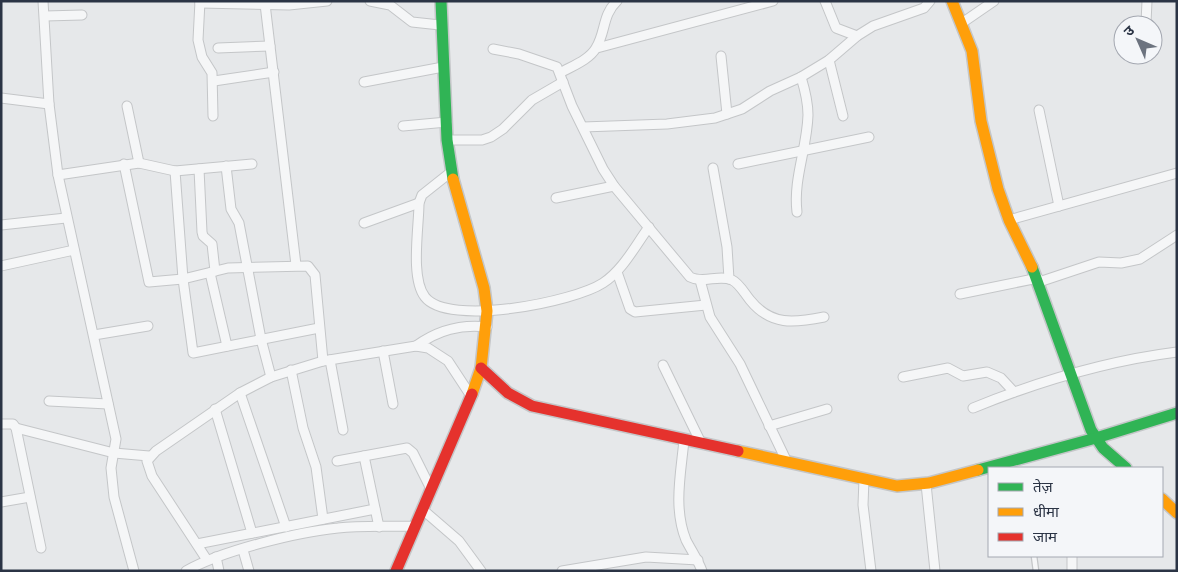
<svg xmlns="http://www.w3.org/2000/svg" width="1178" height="572" font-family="'PT Sans','Noto Sans Devanagari',sans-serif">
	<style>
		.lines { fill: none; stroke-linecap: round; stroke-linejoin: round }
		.lane-casing { stroke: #c4c6c8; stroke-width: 7 }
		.street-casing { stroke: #c4c6c8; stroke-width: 11 }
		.fast-casing { stroke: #c4c6c8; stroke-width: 14 }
		.slow-casing { stroke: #c4c6c8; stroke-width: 14 }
		.jam-casing { stroke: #c4c6c8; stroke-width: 14 }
		.lane { stroke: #f5f6f7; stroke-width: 4.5 }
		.street { stroke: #f5f6f7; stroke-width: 9 }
		.fast { stroke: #30b455; stroke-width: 11 }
		.slow { stroke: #ff9f0a; stroke-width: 11 }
		.jam { stroke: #e5322d; stroke-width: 11 }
	</style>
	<rect width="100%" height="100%" fill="#e6e8ea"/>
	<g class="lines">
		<defs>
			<polyline id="lane" points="1034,556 1036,571"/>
			<g id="street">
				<polyline points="43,1 49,104 58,175 116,439 111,468 114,497 134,571"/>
				<polyline points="200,1 198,40 202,57 212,73 213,116"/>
				<polyline points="370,1 390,5 412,22 440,25"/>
				<polyline points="825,1 836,28 857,36"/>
				<polyline points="200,3 289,5 327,1"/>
				<polyline points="265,4 296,265"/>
				<polyline points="45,16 82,15"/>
				<polyline points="962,23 994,1"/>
				<polyline points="1146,23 1147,1"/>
				<polyline points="218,48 270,46"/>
				<polyline points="597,48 773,1"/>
				<path d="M493,49l26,5 38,13 15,39 31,63 11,17 76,91c13,7 29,-3 42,3 7,3 13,14 18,20 21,26 44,23 74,17"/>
				<polyline points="721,56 727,114"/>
				<polyline points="829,60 843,116"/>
				<path d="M560,73c12,-7 29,-13 36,-25 10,-16 6,-33 21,-47"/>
				<polyline points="214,81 274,72"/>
				<polyline points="364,82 443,67"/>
				<polyline points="1,98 49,104"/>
				<polyline points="127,106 139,163"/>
				<polyline points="1039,110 1059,206"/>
				<polyline points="403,126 447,122"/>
				<polyline points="583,127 667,124 715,118 742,109 770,91 801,77 829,60 857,36 873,26 924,8 930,1"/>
				<polyline points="447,140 482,140 491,137 503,129 532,100 563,82"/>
				<polyline points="124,164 149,282 183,279 228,268 308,266 315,275 323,361"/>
				<polyline points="738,164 869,137"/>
				<polyline points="226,166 231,209 239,223 261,339 271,377"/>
				<polyline points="713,168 727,247 729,279"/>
				<polyline points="199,169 202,232 203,236 212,244 215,271"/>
				<polyline points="175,171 183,279 193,353 319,328"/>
				<path d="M451,172l-29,23 -3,8c0,24 -9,75 6,94 23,30 149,5 178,-14 20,-13 32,-37 46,-56"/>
				<polyline points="58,175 139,163 175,171 252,164"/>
				<polyline points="556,198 614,186"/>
				<path d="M797,212c-4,-33 10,-63 11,-97 0,-13 -3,-25 -7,-38"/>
				<polyline points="1009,220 1177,173"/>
				<polyline points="364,223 419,203"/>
				<polyline points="1,225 66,218"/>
				<polyline points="1,266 74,250"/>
				<polyline points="617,272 630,309 635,312 706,305"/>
				<polyline points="210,273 227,346"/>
				<polyline points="700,280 710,317 740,364 787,462"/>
				<polyline points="1039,282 1099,262 1121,263 1140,259 1177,235"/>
				<polyline points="960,294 1038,278"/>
				<polyline points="94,335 148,326"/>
				<path d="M416,346c22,-16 44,-22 71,-19"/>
				<polyline points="383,351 393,404"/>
				<polyline points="330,360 343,430"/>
				<polyline points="663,365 701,443"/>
				<polyline points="291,370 303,428 316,467 323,519"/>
				<polyline points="903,377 948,368 963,376 987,372 1001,378 1014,392"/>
				<polyline points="240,393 286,527"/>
				<polyline points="49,401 108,404"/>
				<path d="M973,408c66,-27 133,-47 204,-56"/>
				<polyline points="215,409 252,533"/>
				<polyline points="1,424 13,424 16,428 41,548"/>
				<polyline points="769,426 827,409"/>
				<polyline points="16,428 114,453 149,456"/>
				<path d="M684,440c-3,33 -11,68 2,100 5,10 12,20 16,31"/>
				<polyline points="364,456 379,527"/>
				<polyline points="337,461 407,448 413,453 431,489"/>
				<polyline points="864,479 863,505 871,571"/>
				<polyline points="926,484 935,571"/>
				<polyline points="1,502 30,497"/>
				<polyline points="422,509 459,541 481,571"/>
				<polyline points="197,544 375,509"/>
				<polyline points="243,550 249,571"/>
				<polyline points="216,557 219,571"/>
				<polyline points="207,560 152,476 147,461 156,451 240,393 271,377 323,361 416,346 428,348 448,361 471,396"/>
				<path d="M186,571c35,-20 111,-39 152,-43 25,-3 52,-1 77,-2"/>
				<polyline points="562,571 646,557 698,560"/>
				<polyline points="1072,571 1072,556"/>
			</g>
			<g id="fast">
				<polyline points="441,1 447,140 453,179"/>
				<polyline points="1032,267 1091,430 1103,448 1126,468"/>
				<polyline points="978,470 1096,438 1177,413"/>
			</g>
			<g id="slow">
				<polyline points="952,1 972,51 981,121 998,189 1009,220 1032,267"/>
				<polyline points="453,179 484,288 487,311 481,368 472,394"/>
				<polyline points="738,451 897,486 929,483 978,470"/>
				<polyline points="1162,499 1177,513"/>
			</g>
			<g id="jam">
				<polyline points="481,368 508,393 532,406 738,451"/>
				<polyline points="396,571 472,394"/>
			</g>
		</defs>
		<use href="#lane" class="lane-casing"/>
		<use href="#street" class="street-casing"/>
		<use href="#fast" class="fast-casing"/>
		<use href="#slow" class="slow-casing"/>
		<use href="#jam" class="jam-casing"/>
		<use href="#lane" class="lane"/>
		<use href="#street" class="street"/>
		<use href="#fast" class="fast"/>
		<use href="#slow" class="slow"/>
		<use href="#jam" class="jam"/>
	</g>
	<rect width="1178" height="572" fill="none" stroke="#2b3445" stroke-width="5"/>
	<rect x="988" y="467" width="175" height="90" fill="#f4f6f9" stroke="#a4a8b1"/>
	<rect x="998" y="483" width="25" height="8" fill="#30b455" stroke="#a4a8b1"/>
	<text x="1033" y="492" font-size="15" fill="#2b3445">तेज़</text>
	<rect x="998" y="508" width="25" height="8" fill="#ff9f0a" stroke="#a4a8b1"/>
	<text x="1033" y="517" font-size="15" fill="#2b3445">धीमा</text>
	<rect x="998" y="533" width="25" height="8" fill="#e5322d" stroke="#a4a8b1"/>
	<text x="1033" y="542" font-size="15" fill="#2b3445">जाम</text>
	<g transform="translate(1138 40) rotate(315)"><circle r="24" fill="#f4f6f9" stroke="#a4a8b1"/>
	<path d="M0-4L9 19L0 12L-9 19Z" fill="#6c737f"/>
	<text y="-8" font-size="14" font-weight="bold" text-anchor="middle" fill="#2b3445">उ</text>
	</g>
</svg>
